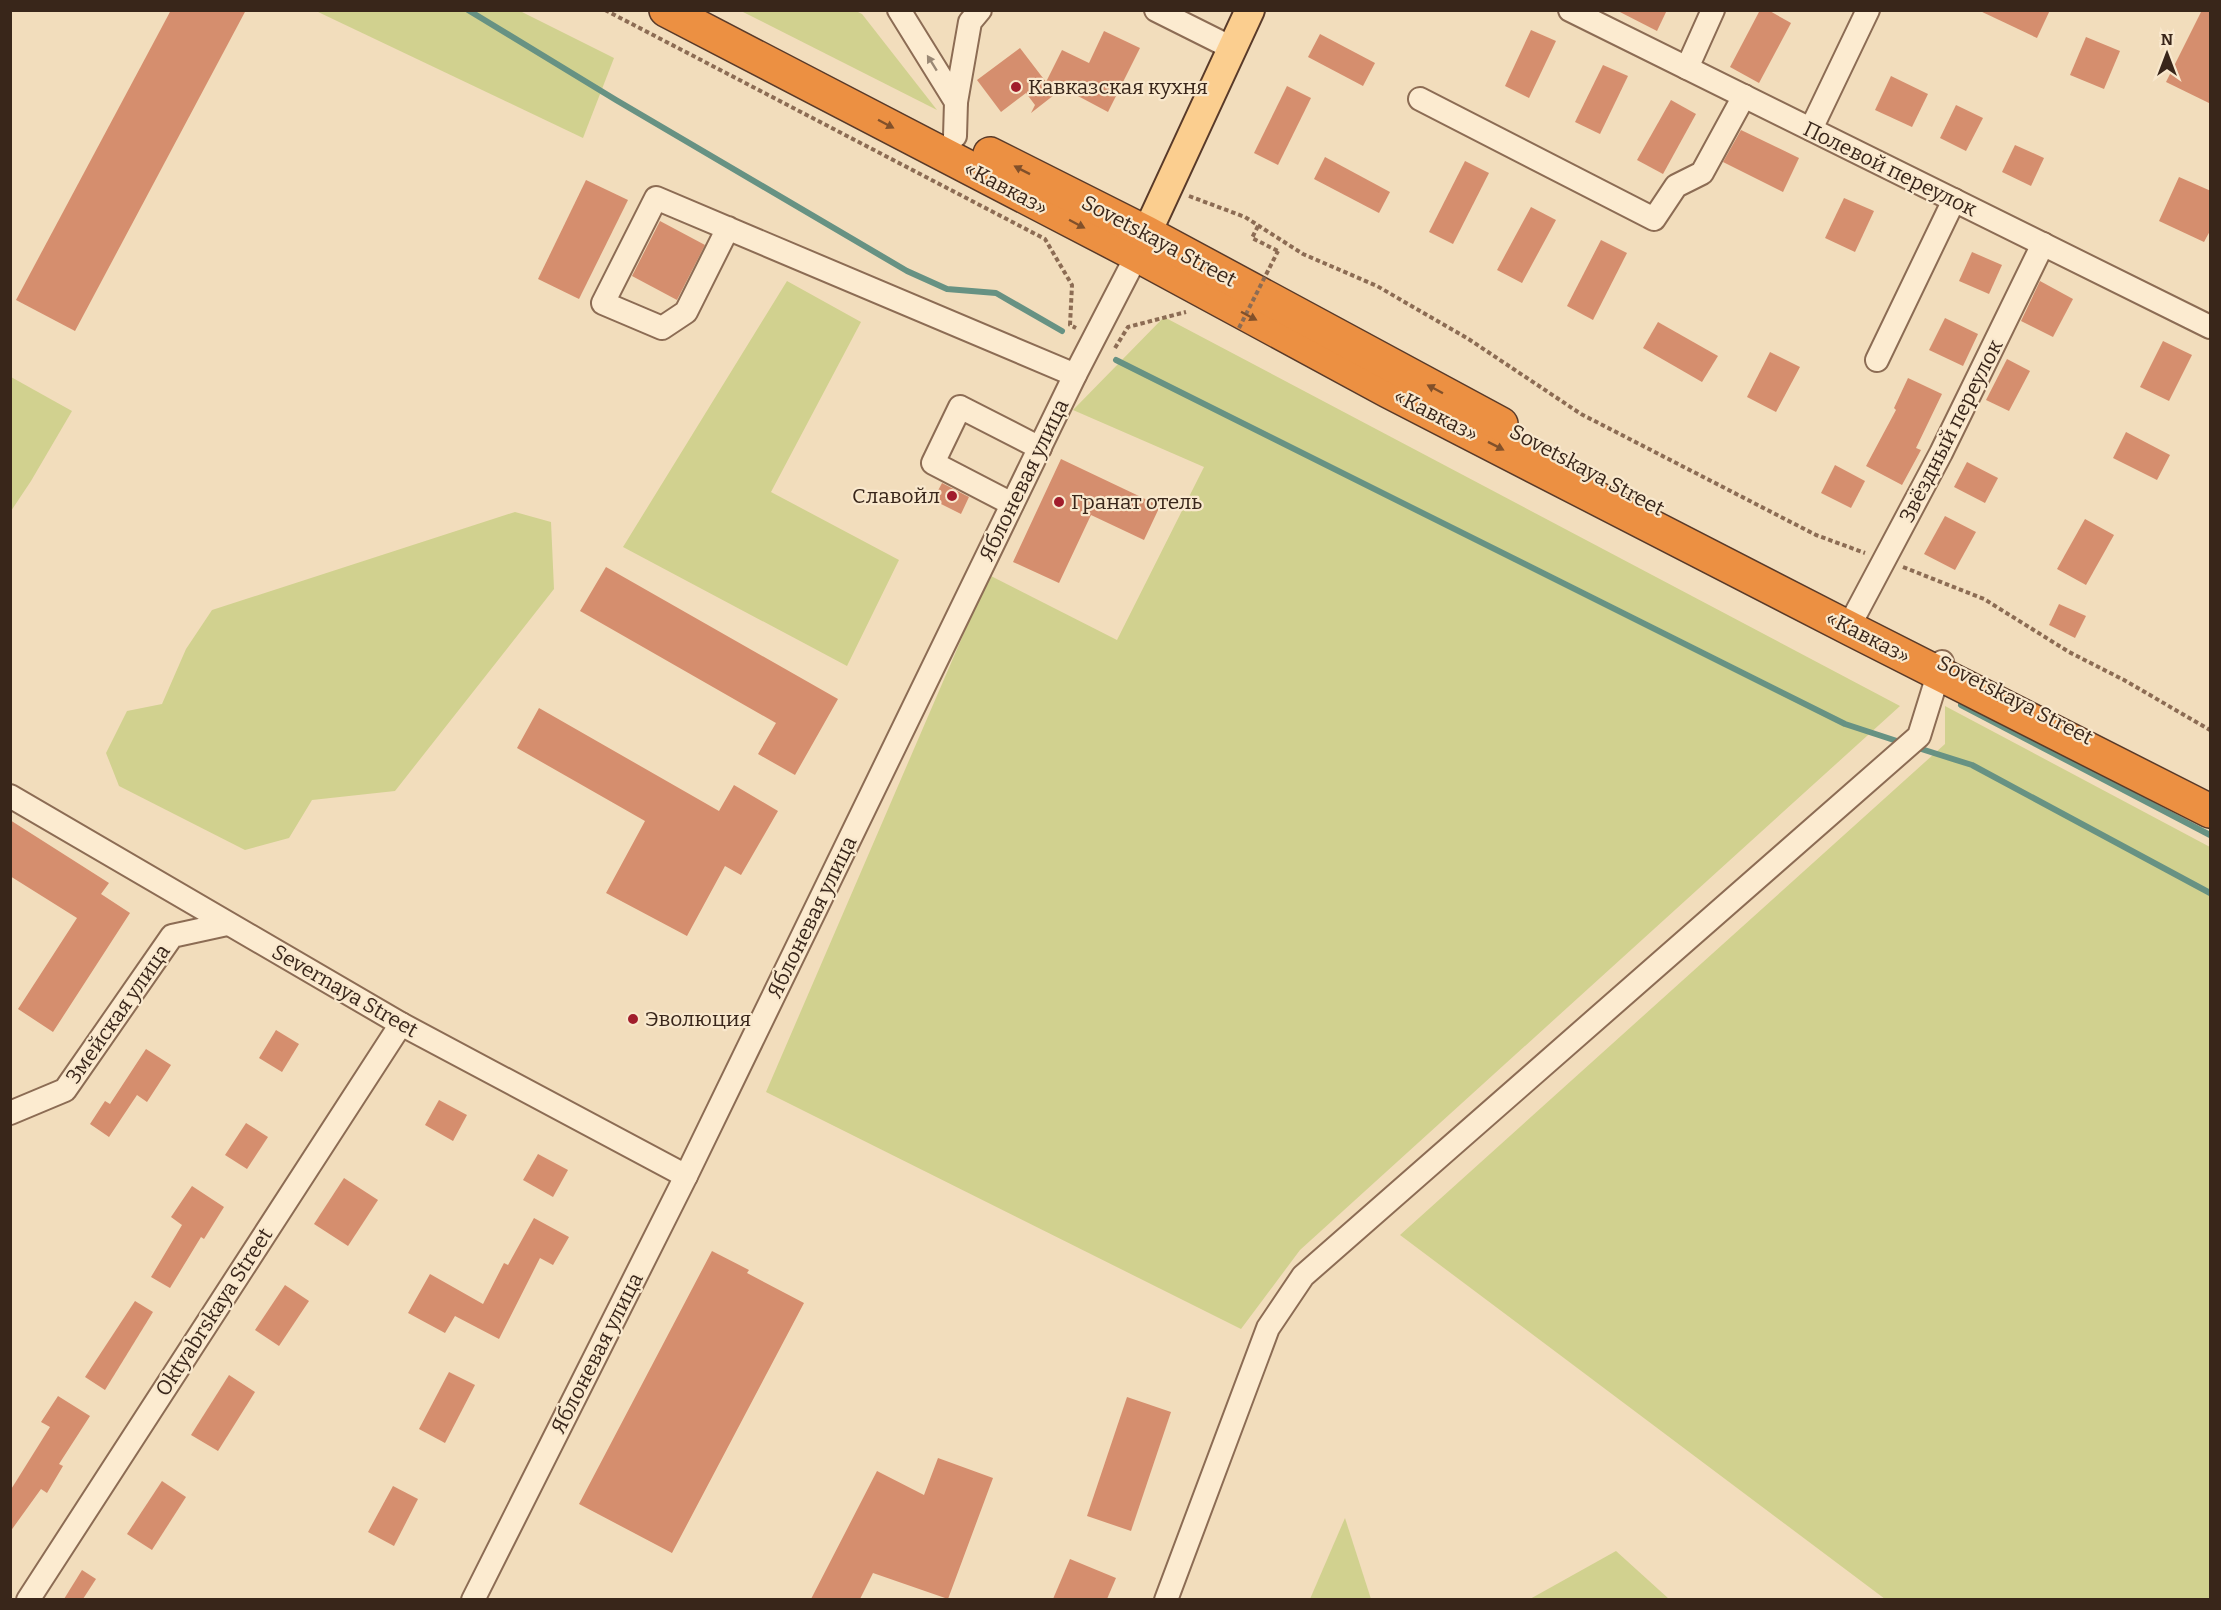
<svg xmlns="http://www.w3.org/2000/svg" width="2221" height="1610" font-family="Bitter,serif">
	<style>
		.green { fill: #d1d18f }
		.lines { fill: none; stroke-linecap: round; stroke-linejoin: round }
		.stream { stroke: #679283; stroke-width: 6 }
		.building { fill: #d58e6e }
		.minor-casing { stroke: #8c6c54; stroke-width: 26 }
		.major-casing { stroke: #593a29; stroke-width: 32 }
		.highway-casing { stroke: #593a29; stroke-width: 36 }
		.path { stroke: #8c6c54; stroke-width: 4; stroke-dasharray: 4.5 3; stroke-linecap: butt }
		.minor { stroke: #fcebd0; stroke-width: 22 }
		.major { stroke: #fbce8f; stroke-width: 28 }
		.highway { stroke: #ec9042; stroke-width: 33 }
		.path-bridge { stroke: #8c6c54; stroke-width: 4; stroke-dasharray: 4.5 3; stroke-linecap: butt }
		.oneway { fill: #9a8875 }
		.oneway2 { fill: #81502a }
		.poi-dot { fill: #a11d2c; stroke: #f9e8cd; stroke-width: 2 }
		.labels { text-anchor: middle; stroke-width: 4.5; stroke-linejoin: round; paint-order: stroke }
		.poi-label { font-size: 21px; fill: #39261a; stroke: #f9e8cd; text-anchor: start }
		.street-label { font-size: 21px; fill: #39261a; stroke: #f9e8cd }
	</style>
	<rect width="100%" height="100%" fill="#f2ddbc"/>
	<g class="green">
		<polygon points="316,11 520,11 614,58 583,138"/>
		<polygon points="741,11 856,11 862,14 937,110"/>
		<polygon points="787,281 861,322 771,492 899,560 847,666 623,547"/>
		<polygon points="1164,317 1900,706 1300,1250 1241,1329 766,1092 989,575 1117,640 1204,467 1073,410"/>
		<polygon points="11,377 72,411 31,481 11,511"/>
		<polygon points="515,512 551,522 554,589 395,791 312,800 289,838 245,850 119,786 106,753 127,711 162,704 186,649 212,610"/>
		<polygon points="1945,706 2210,847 2210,1599 1885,1599 1400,1235 1945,744"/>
		<polygon points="1345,1518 1371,1599 1310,1599"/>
		<polygon points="1616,1551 1669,1599 1530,1599"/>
	</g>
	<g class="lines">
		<g class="stream">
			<polyline points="468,10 616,100 907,271 947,289 996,293 1062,331"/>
			<polyline points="1116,360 1845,724 1903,743"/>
			<polyline points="1961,705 2210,835"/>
			<polyline points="1915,747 1972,765 2210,893"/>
		</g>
	</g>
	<g class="building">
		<polygon points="171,10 246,10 75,331 16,300"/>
		<polygon points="1616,10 1667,10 1657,31"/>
		<polygon points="1760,10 1768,10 1791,23 1759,83 1730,67"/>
		<polygon points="1978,10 2050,10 2037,38"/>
		<polygon points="2202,10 2211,10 2211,104 2166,82"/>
		<polygon points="1531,30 1556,41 1529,98 1505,86"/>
		<polygon points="1104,31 1140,48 1108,112 1063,88 1031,113 1035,105 1026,93 1001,112 977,80 1020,48 1046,82 1062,50 1089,63"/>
		<polygon points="1320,34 1375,63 1363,86 1308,57"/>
		<polygon points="2086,37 2120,51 2104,89 2070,75"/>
		<polygon points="1603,65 1628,76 1600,134 1575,122"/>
		<polygon points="1891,76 1928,94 1912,127 1875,110"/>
		<polygon points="1287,86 1311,98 1278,165 1254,153"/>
		<polygon points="1671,100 1696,114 1663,174 1637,160"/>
		<polygon points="1956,105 1983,118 1966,151 1940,138"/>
		<polygon points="1741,130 1799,158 1783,192 1723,162"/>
		<polygon points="2015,145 2044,158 2031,186 2002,172"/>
		<polygon points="1325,157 1390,192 1379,213 1314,179"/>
		<polygon points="1465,161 1489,173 1453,244 1429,232"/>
		<polygon points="2179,177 2211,191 2211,229 2204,242 2159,221"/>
		<polygon points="586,180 628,200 579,299 538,279"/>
		<polygon points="1844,198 1874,211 1855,252 1825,238"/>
		<polygon points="1531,207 1556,220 1522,283 1497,270"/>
		<polygon points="660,221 705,245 677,300 632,276"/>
		<polygon points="1601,240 1627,253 1593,320 1567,306"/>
		<polygon points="1972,252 2002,265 1989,294 1959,281"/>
		<polygon points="2040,281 2073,299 2053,337 2021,321"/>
		<polygon points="1945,318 1978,334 1963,366 1929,350"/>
		<polygon points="1658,322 1718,356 1702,382 1643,348"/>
		<polygon points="2163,341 2192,355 2169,401 2140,387"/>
		<polygon points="1770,352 1800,367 1776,412 1747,397"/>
		<polygon points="2007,359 2030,371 2009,411 1986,400"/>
		<polygon points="1908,378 1942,394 1916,448 1921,450 1902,485 1866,466 1896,410 1894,408"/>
		<polygon points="2126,432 2170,455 2157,480 2113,458"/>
		<polygon points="1061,459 1160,506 1144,540 1091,515 1059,583 1013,562"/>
		<polygon points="1967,462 1998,478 1985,503 1954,487"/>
		<polygon points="1835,465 1865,481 1851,508 1821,493"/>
		<polygon points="942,483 969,497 961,514 933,500"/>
		<polygon points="1945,516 1976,532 1955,570 1924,554"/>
		<polygon points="2085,519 2114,535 2086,585 2057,569"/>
		<polygon points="606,567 838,699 795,775 758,754 776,723 580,611"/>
		<polygon points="2059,604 2086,616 2075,638 2049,625"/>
		<polygon points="539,708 719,811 734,785 778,811 741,875 725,866 687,936 606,893 645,821 517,748"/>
		<polygon points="10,820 109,883 101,894 130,913 53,1032 18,1009 77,918 10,876"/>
		<polygon points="276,1030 299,1044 282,1072 259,1058"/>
		<polygon points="146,1049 171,1065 147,1102 137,1095 109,1137 90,1124 105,1101 110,1104"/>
		<polygon points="439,1100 467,1115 453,1141 425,1125"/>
		<polygon points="246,1123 268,1137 247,1169 225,1155"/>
		<polygon points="538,1154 568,1170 553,1197 523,1180"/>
		<polygon points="344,1178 378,1200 348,1246 314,1224"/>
		<polygon points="192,1186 224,1207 204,1239 201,1237 170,1288 151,1277 182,1225 171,1217"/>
		<polygon points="534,1218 569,1237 553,1265 540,1258 499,1339 455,1316 445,1333 408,1313 430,1274 483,1304 504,1263 508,1265"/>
		<polygon points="712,1251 749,1270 747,1273 804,1303 672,1553 579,1504"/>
		<polygon points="285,1285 309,1301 279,1346 255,1330"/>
		<polygon points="135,1301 153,1312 105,1390 85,1377"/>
		<polygon points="449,1372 475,1385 445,1443 419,1429"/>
		<polygon points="229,1375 255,1392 218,1451 191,1435"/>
		<polygon points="58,1396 90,1416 59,1464 63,1466 47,1493 41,1489 10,1532 10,1491 50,1427 41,1422"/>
		<polygon points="1127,1397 1171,1412 1131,1531 1087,1516"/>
		<polygon points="938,1458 993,1478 948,1599 873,1573 860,1599 811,1599 877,1471 924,1495"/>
		<polygon points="162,1481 186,1497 152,1550 127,1534"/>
		<polygon points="393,1486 418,1499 394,1546 368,1532"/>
		<polygon points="1070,1559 1116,1578 1107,1599 1053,1599"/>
		<polygon points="82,1570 96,1579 83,1599 64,1599"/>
	</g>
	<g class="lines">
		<defs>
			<g id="minor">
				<polyline points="899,10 956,102 955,136"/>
				<polyline points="1156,10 1232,48"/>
				<polyline points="1570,10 2210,327"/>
				<polyline points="1687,68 1713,10"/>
				<polyline points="1420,99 1654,219 1676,186 1702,173 1744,96"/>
				<polyline points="956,102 970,22 980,10"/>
				<polyline points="1811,129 1868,10"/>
				<polyline points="728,228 686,312 662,328 603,303 656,198 1075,375"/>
				<polyline points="1877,360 1954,200"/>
				<polyline points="1012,504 933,463 960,407 1040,448"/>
				<polyline points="1855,615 1941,453 2043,244"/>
				<polyline points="10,796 401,1024 686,1176"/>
				<polyline points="10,1113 65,1090 172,936 227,924"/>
				<polyline points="28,1600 401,1024"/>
				<polyline points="473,1600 686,1176 1075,375 1137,255"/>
				<polyline points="1166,1600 1268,1328 1303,1276 1919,736 1942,662"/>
			</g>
			<polyline id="major" points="1137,254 1250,10"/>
			<g id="highway">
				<polyline points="666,10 1137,255 1388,391 1853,630 2210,811"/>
				<polyline points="990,154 1147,233 1501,424"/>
			</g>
		</defs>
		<use href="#minor" class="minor-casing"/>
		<use href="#major" class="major-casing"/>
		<use href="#highway" class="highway-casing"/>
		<g class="path">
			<polyline points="605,10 1045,239 1072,285 1070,325 1076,328"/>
			<polyline points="1189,196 1245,217 1303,254 1377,286 1467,338 1581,414 1816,535 1865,553"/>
			<polyline points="1258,226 1252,238 1278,251"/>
			<polyline points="1115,348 1128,327 1186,312"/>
			<polyline points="1903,567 1984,599 2069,652 2124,680 2210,730"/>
		</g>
		<use href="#minor" class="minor"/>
		<use href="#major" class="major"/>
		<use href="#highway" class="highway"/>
		<polyline class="path-bridge" points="1239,328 1278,251"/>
	</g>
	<defs><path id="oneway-solid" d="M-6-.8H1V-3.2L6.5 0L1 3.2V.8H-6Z" transform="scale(1.5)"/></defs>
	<use class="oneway" href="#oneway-solid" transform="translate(932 63) rotate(-122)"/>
	<g class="oneway2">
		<use href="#oneway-solid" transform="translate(886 124) rotate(28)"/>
		<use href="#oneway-solid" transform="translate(1022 170) rotate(-153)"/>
		<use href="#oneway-solid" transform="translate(1077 224) rotate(28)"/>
		<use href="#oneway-solid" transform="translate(1249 316) rotate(28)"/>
		<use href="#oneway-solid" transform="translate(1435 389) rotate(-152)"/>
		<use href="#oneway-solid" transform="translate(1496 446) rotate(27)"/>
	</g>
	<g class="poi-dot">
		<circle cx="1016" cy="87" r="6"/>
		<circle cx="952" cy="496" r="6"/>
		<circle cx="1059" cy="502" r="6"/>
		<circle cx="633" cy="1019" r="6"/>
	</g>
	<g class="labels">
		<g class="poi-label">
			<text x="1028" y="94">Кавказская кухня</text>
			<text x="940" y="503" text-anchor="end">Славойл</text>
			<text x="1071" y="509">Гранат отель</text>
			<text x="645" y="1026">Эволюция</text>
		</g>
		<g class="street-label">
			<text transform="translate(1890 169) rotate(26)" y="7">Полевой переулок</text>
			<text transform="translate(1006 188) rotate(28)" y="7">«Кавказ»</text>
			<text transform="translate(1159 241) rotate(28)" y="7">Sovetskaya Street</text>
			<text transform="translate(1436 415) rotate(27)" y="7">«Кавказ»</text>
			<text transform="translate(1951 431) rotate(-63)" y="7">Звёздный переулок</text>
			<text transform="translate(1587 470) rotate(28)" y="7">Sovetskaya Street</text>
			<text transform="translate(1024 480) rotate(-64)" y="7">Яблоневая улица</text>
			<text transform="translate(1868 637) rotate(27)" y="7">«Кавказ»</text>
			<text transform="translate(2015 700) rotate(27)" y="7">Sovetskaya Street</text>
			<text transform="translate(812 917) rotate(-64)" y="7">Яблоневая улица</text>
			<text transform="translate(345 991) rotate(30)" y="7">Severnaya Street</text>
			<text transform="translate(118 1014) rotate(-55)" y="7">Змейская улица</text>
			<text transform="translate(214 1312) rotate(-57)" y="7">Oktyabrskaya Street</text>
			<text transform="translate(597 1353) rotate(-63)" y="7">Яблоневая улица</text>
		</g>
	</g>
	<rect width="2221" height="1610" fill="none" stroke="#39261a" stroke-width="24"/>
	<g transform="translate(2167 54)" stroke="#f9e8cd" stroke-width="4.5" paint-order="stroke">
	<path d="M0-4.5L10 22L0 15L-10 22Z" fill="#39261a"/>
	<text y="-9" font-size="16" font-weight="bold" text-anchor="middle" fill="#39261a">N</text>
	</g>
</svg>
